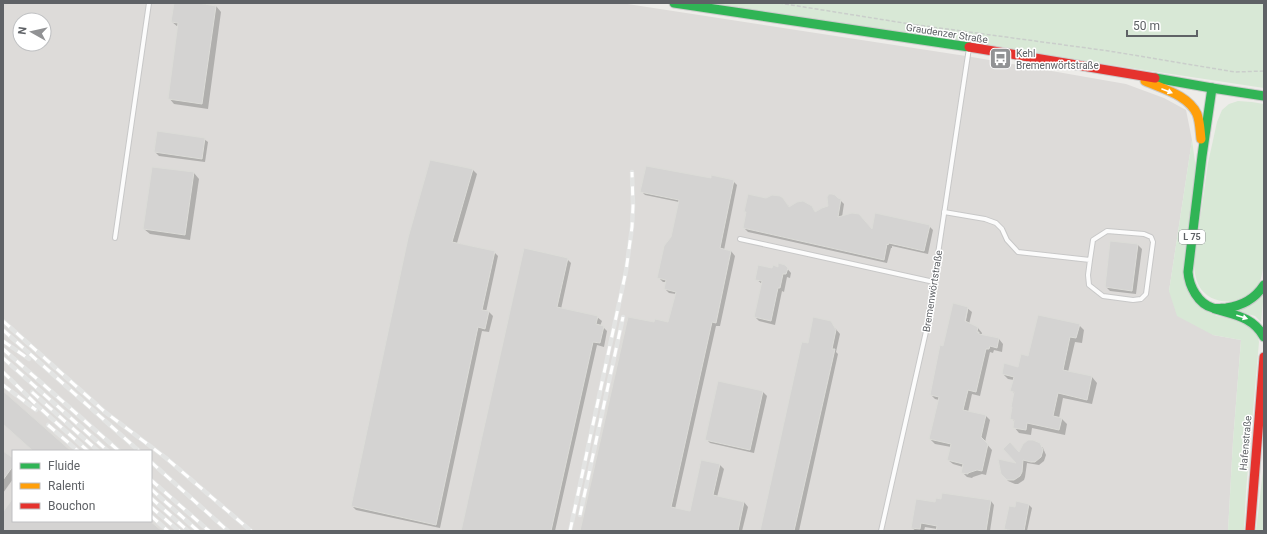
<svg xmlns="http://www.w3.org/2000/svg" width="1267" height="534" font-family="Roboto,sans-serif">
	<style>
		.industrial { fill: #dddbd9; fill-rule: evenodd }
		.green { fill: #d8e8d6 }
		.shadow { fill: #0003; fill-rule: evenodd }
		.building { fill: #d4d3d2; stroke: #dcdcd8 }
		.lines { fill: none; stroke-linecap: round; stroke-linejoin: round }
		.lane-casing { stroke: #c8c8c8; stroke-width: 6 }
		.fast-casing { stroke: #cacaca; stroke-width: 11 }
		.slow-casing { stroke: #cacaca; stroke-width: 11 }
		.jam-casing { stroke: #cacaca; stroke-width: 11 }
		.path { stroke: #cacecb; stroke-width: 1.5; stroke-dasharray: 4 2; stroke-linecap: butt }
		.lane { stroke: #fcfcfc; stroke-width: 4 }
		.fast { stroke: #30b455; stroke-width: 9 }
		.slow { stroke: #ff9f0a; stroke-width: 9 }
		.jam { stroke: #e5322d; stroke-width: 9 }
		.rail-casing { stroke: #e3e4e3; stroke-width: 4.5 }
		.rail { stroke: #fff; stroke-width: 3; stroke-dasharray: 9; stroke-linecap: butt }
		.oneway { fill: #fff }
		.labels { text-anchor: middle; stroke-width: 3; stroke-linejoin: round; paint-order: stroke }
		.shield { fill: #fff; stroke: #8f9194; stroke-width: 1 }
		.shield-label { font-size: 9px; font-weight: bold; fill: #5f6266 }
		.street-label { font-size: 10px; fill: #5f6266; stroke: #fff }
		.poi-label { font-size: 10px; fill: #5f6266; stroke: #fff; text-anchor: start }
	</style>
	<rect width="100%" height="100%" fill="#edece9"/>
	<path class="industrial" d="M3,3h618l345,53 160,28 38,14 22,12 6,30 -23,151 44,44 28,5 -8,101 -5,90h-1225zM20,20h24v24h-24zM13,451h138v70h-138z"/>
	<g class="green">
		<polygon points="702,3 1264,3 1264,88"/>
		<path d="M1238,101l14,1 12,2v156c-1,9 -2,20 -7,27 -14,19 -46,20 -58,-1 -4,-8 -5,-16 -5,-24l14,-99 9,-41 5,-12 7,-6z"/>
		<polygon points="1192,140 1196,169 1184,262 1210,313 1217,316 1242,320 1257,333 1259,342 1246,491 1244,531 1228,531 1233,441 1241,340 1213,335 1177,316 1169,291"/>
		<polygon points="1264,291 1261,322 1255,316 1235,310"/>
		<polygon points="1264,462 1264,531 1256,531"/>
	</g>
	<g class="shadow">
		<polygon points="175,3 206,3 206,5 216,6 221,12 208,109 174,104 169,98 178,27 172,22"/>
		<polygon points="204,139 208,142 205,162 159,156 155,152"/>
		<polygon points="473,170 477,174 457,243 494,252 498,256 486,312 489,312 493,316 489,332 482,331 440,528 356,510 352,506"/>
		<polygon points="194,173 199,179 190,240 150,234 144,229"/>
		<polygon points="711,179 733,181 737,185 724,250 731,251 735,256 720,326 716,326 675,509 691,512 720,465 724,469 717,497 744,502 748,507 742,531 581,531 655,323 669,323 676,294 669,293 665,289 666,282 663,282 658,277 672,238 679,202 645,195 641,191"/>
		<polygon points="766,199 783,199 790,208 811,207 816,213 830,207 838,199 840,200 844,204 842,217 873,230 929,226 933,230 928,254 892,246 892,248 891,248 887,263 748,232 744,228 747,213 745,211"/>
		<polygon points="1111,242 1138,245 1142,249 1136,294 1110,291 1106,287"/>
		<polygon points="567,259 571,263 561,309 597,317 602,321 600,326 603,327 607,331 604,347 597,345 555,531 462,531"/>
		<polygon points="785,266 791,273 790,278 787,277 784,292 782,291 775,325 759,321 755,317 762,284 756,279 773,269"/>
		<path d="M953,305l14,3 5,4 -3,12 9,4 4,5 -1,3 18,3 4,5 -1,8 -8,-2 -1,3 -3,-1 -10,44 -8,-2 -4,18 18,4 4,4 -5,22 7,8 -6,25 -4,-1 -9,3 -1,1 -5,-1 -5,-5 1,-5 -10,-3 -5,-4 3,-13 -16,-3 -5,-5 9,-39 -4,-1 -4,-4 10,-48h3zM966,310h2l-3,16h-2z"/>
		<polygon points="830,322 840,334 836,352 838,354 799,531 761,531"/>
		<polygon points="1079,325 1084,330 1082,343 1075,342 1068,372 1092,377 1097,383 1092,404 1063,398 1059,418 1062,419 1067,424 1065,435 1032,428 1031,435 1019,433 1014,427 1015,422 1011,418 1015,394 1012,391 1014,380 1008,379 1003,374 1019,368 1029,357"/>
		<polygon points="763,392 767,396 754,453 710,443 706,439"/>
		<polygon points="1039,444 1043,448 1046,455 1044,461 1039,465 1027,463 1025,477 1024,480 1018,484 1015,484 1008,481 1004,477 1019,465 1020,453"/>
		<polygon points="3,452 13,459 13,479 3,493"/>
		<polygon points="991,501 994,505 990,531 937,531 937,529 925,527 924,531 916,531 912,528 936,504"/>
		<polygon points="1029,505 1032,508 1027,531 1008,531 1006,529 1016,508"/>
	</g>
	<g class="building">
		<polygon points="174,3 198,3 216,6 202,104 168,99 178,23 171,22"/>
		<polygon points="157,131 205,138 202,159 154,152"/>
		<polygon points="430,160 473,169 452,242 495,251 482,310 489,311 485,329 478,327 436,525 351,506 408,238"/>
		<polygon points="646,166 711,178 711,175 734,180 720,248 731,251 716,323 712,322 671,507 690,511 701,460 720,464 713,495 744,502 738,531 580,531 628,317 654,322 655,319 668,322 676,292 664,289 666,280 657,278 664,246 671,237 679,200 640,192"/>
		<polygon points="152,167 194,172 185,235 143,229"/>
		<polygon points="748,194 766,198 772,195 780,196 783,198 789,207 797,202 803,201 812,206 815,212 822,208 828,206 827,197 829,194 832,194 835,195 838,198 841,199 838,217 852,213 859,214 872,229 875,213 930,225 924,251 889,243 888,245 887,244 884,260 743,228 746,212 744,212"/>
		<polygon points="1110,241 1138,244 1132,291 1105,287"/>
		<polygon points="524,248 568,258 557,307 598,316 596,324 604,326 600,343 593,342 551,531 461,531"/>
		<polygon points="778,263 785,265 788,268 786,274 783,274 780,288 778,288 771,321 754,317 762,281 755,280 758,265 772,268 773,265 778,267"/>
		<polygon points="953,303 968,307 965,321 978,327 977,332 979,332 979,334 999,338 997,348 990,346 989,349 986,349 976,392 968,390 963,410 986,415 981,437 988,444 982,471 977,470 968,473 968,474 961,473 963,464 947,460 951,444 929,439 939,397 930,395 940,345 943,346"/>
		<polygon points="1038,315 1080,324 1076,338 1070,337 1063,370 1092,376 1087,400 1058,393 1053,416 1062,418 1059,430 1027,423 1026,430 1013,428 1014,420 1010,419 1012,407 1011,407 1014,392 1010,391 1014,377 1002,374 1004,363 1018,367 1021,354 1028,356"/>
		<polygon points="813,317 831,321 836,330 832,349 835,349 794,531 760,531 801,345 802,342 808,343"/>
		<polygon points="718,381 763,391 750,450 705,440"/>
		<polygon points="3,391 71,451 33,451 3,424"/>
		<polygon points="1028,440 1033,440 1040,443 1043,450 1041,457 1035,462 1031,462 1023,460 1022,472 1020,476 1014,480 1007,480 1001,474 998,459 1016,463 1003,449 1010,442 1019,452 1023,444"/>
		<polygon points="3,451 13,458 13,466 3,480"/>
		<polygon points="942,493 991,500 986,531 936,531 937,526 921,523 920,529 911,528 916,499 935,502 936,498 941,499"/>
		<polygon points="13,498 13,521 150,521 162,531 3,531 3,512"/>
		<polygon points="1016,501 1029,504 1024,531 1013,531 1004,529 1009,506 1015,507"/>
	</g>
	<g class="lines">
		<defs>
			<g id="lane">
				<polyline points="944,212 985,219 996,223 1002,229 1007,240 1018,252 1090,260 1093,240 1107,231 1144,234 1151,237 1153,242 1146,294 1141,299 1133,300 1103,296 1089,285 1088,275 1090,260"/>
				<polyline points="115,238 149,3"/>
				<polyline points="740,239 934,282"/>
				<polyline points="881,531 927,327 969,48"/>
			</g>
			<g id="fast">
				<polyline points="674,3 969,47"/>
				<polyline points="1155,78 1212,88"/>
				<path d="M1264,96l-52,-8 -10,68 -14,116c1,14 10,32 25,36 4,1 9,0 13,0 16,-2 29,-9 38,-23"/>
				<path d="M1215,309c20,6 38,8 49,28"/>
			</g>
			<path id="slow" d="M1145,81c18,8 43,14 52,33 3,8 3,17 4,25"/>
			<g id="jam">
				<polyline points="969,47 1155,78"/>
				<polyline points="1250,531 1264,357"/>
			</g>
		</defs>
		<use href="#lane" class="lane-casing"/>
		<use href="#fast" class="fast-casing"/>
		<use href="#slow" class="slow-casing"/>
		<use href="#jam" class="jam-casing"/>
		<g class="path">
			<polyline points="779,3 910,24 1109,51 1235,72 1264,71"/>
			<polyline points="912,24 919,28"/>
		</g>
		<use href="#lane" class="lane"/>
		<use href="#fast" class="fast"/>
		<use href="#slow" class="slow"/>
		<use href="#jam" class="jam"/>
		<defs>
			<g id="rail">
				<polyline points="3,321 105,412 166,458 251,531"/>
				<polyline points="3,330 139,451"/>
				<polyline points="3,341 29,359"/>
				<polyline points="3,349 119,451"/>
				<polyline points="3,358 108,451"/>
				<polyline points="3,372 41,409 88,451"/>
				<polyline points="3,385 36,410"/>
				<polyline points="32,392 98,451"/>
				<polyline points="48,425 78,451"/>
				<polyline points="151,462 228,531"/>
				<polyline points="151,480 209,531"/>
				<polyline points="151,489 198,531"/>
				<polyline points="151,498 188,531"/>
				<polyline points="151,507 179,531"/>
				<polyline points="580,515 623,317"/>
				<polyline points="151,516 168,531"/>
				<polyline points="570,531 626,271 632,227 633,206 632,172"/>
			</g>
		</defs>
		<use href="#rail" class="rail-casing"/>
		<use href="#rail" class="rail"/>
	</g>
	<defs><path id="oneway-solid" d="M-6-.8H1V-3.2L6.5 0L1 3.2V.8H-6Z"/></defs>
	<g class="oneway">
		<use href="#oneway-solid" transform="translate(1167 91) rotate(21)"/>
		<use href="#oneway-solid" transform="translate(1242 317) rotate(17)"/>
	</g>
	<defs>
		<symbol id="bus-square" viewBox="-11 -11 22 22"><rect x="-9" y="-9" width="18" height="18" rx="4" fill="#919294" stroke="#fff"/><path d="M-5-6H5V4H4V6H2V4H-2V6H-4V4H-5ZM-3.5-4V0h7V-4ZM-3.5 1.2v1.5H-2V1.2ZM2 1.2v1.5H3.5V1.2Z" fill="#fff"/></symbol>
	</defs>
	<g fill-rule="evenodd">
		<use href="#bus-square" x="988" y="46" width="25" height="25"/>
	</g>
	<g class="labels">
		<rect class="shield" x="1179" y="230" width="26" height="14" rx="3"/>
		<g class="shield-label">
			<text x="1192" y="240">L 75</text>
		</g>
		<g class="street-label">
			<text transform="translate(947 33) rotate(9)" y="4">Graudenzer Straße</text>
			<text transform="translate(932 291) rotate(-81)" y="4">Bremenwörtstraße</text>
			<text transform="translate(1245 443) rotate(-85)" y="4">Hafenstraße</text>
		</g>
		<g class="poi-label">
			<text x="1016" y="57">Kehl<tspan x="1016" dy="12">Bremenwörtstraße</tspan></text>
		</g>
	</g>
	<rect width="1267" height="534" fill="none" stroke="#5f6266" stroke-width="8"/>
	<rect x="12" y="450" width="140" height="72" fill="#ffffff" stroke="#bfc0c2"/>
	<rect x="20" y="463" width="20" height="6" fill="#30b455" stroke="#bfc0c2"/>
	<text x="48" y="470" font-size="12" fill="#5f6266">Fluide</text>
	<rect x="20" y="483" width="20" height="6" fill="#ff9f0a" stroke="#bfc0c2"/>
	<text x="48" y="490" font-size="12" fill="#5f6266">Ralenti</text>
	<rect x="20" y="503" width="20" height="6" fill="#e5322d" stroke="#bfc0c2"/>
	<text x="48" y="510" font-size="12" fill="#5f6266">Bouchon</text>
	<g transform="translate(32 32) rotate(278)"><circle r="19" fill="#ffffff" stroke="#bfc0c2"/>
	<path d="M0-3L7 15L0 10L-7 15Z" fill="#919294"/>
	<text y="-6" font-size="11" font-weight="bold" text-anchor="middle" fill="#5f6266">N</text>
	</g>
	<path d="M1127 30v6h70v-6" fill="none" stroke="#5f6266" stroke-width="2"/>
	<text x="1133" y="30" font-size="12" fill="#5f6266" stroke="#ffffff" stroke-width="3" paint-order="stroke">50 m</text>
</svg>
